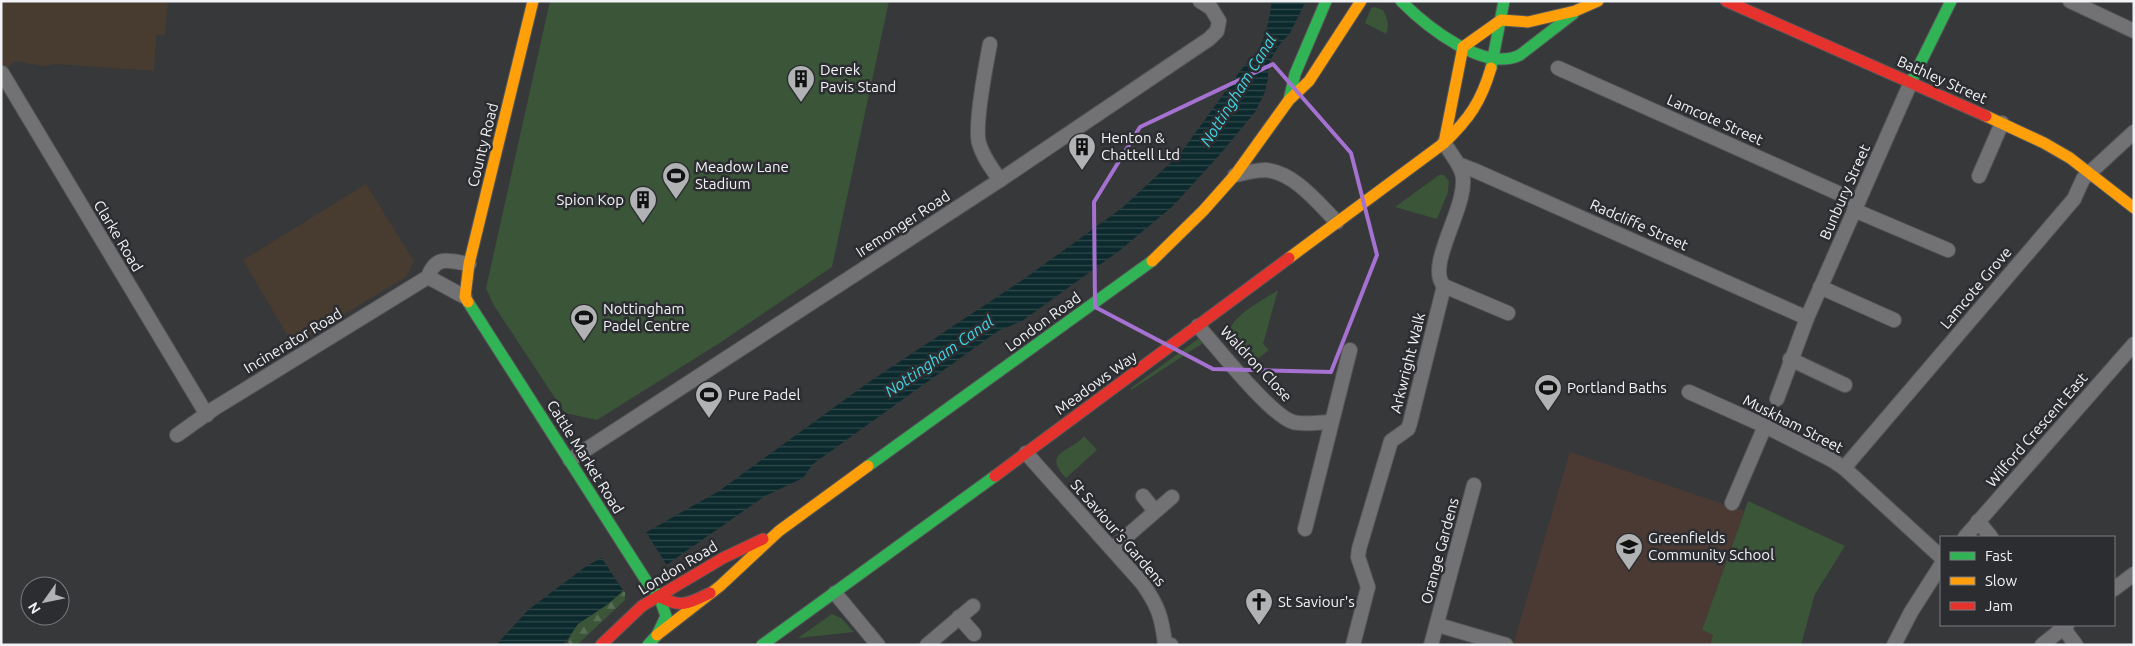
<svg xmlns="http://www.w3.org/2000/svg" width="2135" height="646" font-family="Ubuntu,sans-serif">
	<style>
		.commercial { fill: #483b30 }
		.education { fill: #4a3a33 }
		.green { fill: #3a5538 }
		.forest { fill: url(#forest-firs) }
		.water { fill: url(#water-rules) }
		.pier { fill: #37383a }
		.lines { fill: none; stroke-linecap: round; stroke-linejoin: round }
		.street-casing { stroke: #565658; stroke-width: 16 }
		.fast-casing { stroke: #565658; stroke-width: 13 }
		.slow-casing { stroke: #565658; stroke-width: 13 }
		.jam-casing { stroke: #565658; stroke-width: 13 }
		.street { stroke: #727274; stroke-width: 14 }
		.fast { stroke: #30b455; stroke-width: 11 }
		.slow { stroke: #ff9f0a; stroke-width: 11 }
		.jam { stroke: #e5322d; stroke-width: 11 }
		.marked { fill: none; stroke: #a572d2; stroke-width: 4; stroke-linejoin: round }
		.labels { text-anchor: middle; stroke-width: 5; stroke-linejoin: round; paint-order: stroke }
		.poi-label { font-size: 15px; fill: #f2f3f6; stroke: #2c2d31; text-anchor: start }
		.street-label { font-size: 15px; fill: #f2f3f6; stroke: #2c2d31 }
		.water-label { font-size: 16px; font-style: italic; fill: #40d9e7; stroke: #2c2d31 }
	</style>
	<defs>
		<pattern id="forest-firs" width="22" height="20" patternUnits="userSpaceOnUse" patternTransform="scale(1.25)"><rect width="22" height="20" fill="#3a5538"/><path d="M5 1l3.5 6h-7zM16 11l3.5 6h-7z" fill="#576e55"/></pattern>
		<pattern id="water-rules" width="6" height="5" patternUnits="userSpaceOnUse" patternTransform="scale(1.25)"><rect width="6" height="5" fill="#0c2a2d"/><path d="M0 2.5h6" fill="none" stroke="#30494c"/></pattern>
	</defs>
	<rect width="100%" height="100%" fill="#37383a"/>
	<g class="commercial">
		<polygon points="1,1 168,1 165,35 156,35 154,71 57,64 42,66 15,61 1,74"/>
		<polygon points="366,184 414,261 406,277 293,345 243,260"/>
	</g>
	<polygon class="education" points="1570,452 1744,511 1702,630 1713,635 1710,645 1513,645"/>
	<g class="green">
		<polygon points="550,1 889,1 832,267 718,344 597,420 565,413 493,304 486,288"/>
		<path d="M1375,7l8,3c4,8 7,15 3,24l-21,-11 6,-15z"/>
		<polygon points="1439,175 1444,175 1449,181 1448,192 1437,219 1395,207"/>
		<path d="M1278,290l-15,54 6,6 -19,15c-7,-8 -16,-16 -20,-25 -8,-21 34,-40 48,-50z"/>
		<polygon points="1198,339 1203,343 1131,390 1131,388"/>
		<path d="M1084,436l13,14 -31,28c-25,-27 6,-26 18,-42z"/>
		<polygon points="1748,501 1845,546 1815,594 1801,645 1710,645 1713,635 1702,630"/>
		<polygon points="832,614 841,618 854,632 798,638"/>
	</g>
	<polygon class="forest" points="625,589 625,600 577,645 570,645 568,642 572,631 578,624 608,604"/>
	<path class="water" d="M1272,1h34l-16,32 -10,11 -9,15 -3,8v10l-3,15 -10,20 -33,40 -49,54 -54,45 -97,70 -24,10 -185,133 -10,14 -38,18 -96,67 -44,26 -17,15 -30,20 -11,16 -5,5h-66l32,-35 57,-43 134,-76 150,-109 155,-103 98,-71 58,-54 61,-84c5,-6 10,-10 14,-15 11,-16 14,-35 17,-54z"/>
	<polygon class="pier" points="644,529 668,567 624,592 599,554"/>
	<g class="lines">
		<defs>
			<g id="street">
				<polyline points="2070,1 2134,31"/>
				<path d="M990,44c-4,21 -16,81 -11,99 4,14 13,26 21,37"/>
				<polyline points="1558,68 1858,202"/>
				<polyline points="2,73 207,415"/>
				<polyline points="1458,164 1476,171 1807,318"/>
				<path d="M1235,175c10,-2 20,-5 30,-5 29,2 53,33 72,52"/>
				<polyline points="1979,176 2002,123"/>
				<polyline points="1854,210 1948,250"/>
				<polyline points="428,277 465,297"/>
				<path d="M1444,286c-20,-21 27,-83 18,-113 -3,-10 -12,-21 -18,-30"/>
				<polyline points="1444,286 1508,313"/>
				<polyline points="1820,287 1894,320"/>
				<path d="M1198,326c18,20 73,90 95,96 11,3 26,0 38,0"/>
				<polyline points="1790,359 1845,385"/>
				<polyline points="1689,392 1765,426 1832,460 1844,468 1941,557"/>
				<polyline points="1777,399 1807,318 1911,82"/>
				<path d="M177,435l38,-27 213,-131c8,-23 22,-16 41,-13"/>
				<path d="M1026,453l116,130c16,22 20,35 23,61l6,1"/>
				<polyline points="570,460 1000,180 1209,39 1217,31 1219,21 1211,8 1200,1"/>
				<polyline points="1844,468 2074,199 2083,179 2134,132"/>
				<polyline points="1143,496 1155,511"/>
				<polyline points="1732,503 1765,426"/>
				<polyline points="1978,521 1991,537"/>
				<polyline points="1305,529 1350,350"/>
				<polyline points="1965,537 2134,344"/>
				<polyline points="1112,549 1172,497"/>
				<polyline points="2114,589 2134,574"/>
				<polyline points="835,593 878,645"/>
				<polyline points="959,617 974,634"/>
				<polyline points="1438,625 1506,645"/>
				<polyline points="2061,625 2076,645"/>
				<polyline points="927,645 973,606"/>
				<polyline points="1353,645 1368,587 1358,557 1359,549 1391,441 1408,429 1410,423 1444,286"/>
				<polyline points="1431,645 1474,485"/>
				<polyline points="1894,645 1911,612 1941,565"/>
				<polyline points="2042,645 2067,625"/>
			</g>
			<g id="fast">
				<path d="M1401,1c25,25 83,72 119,54l53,-41"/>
				<polyline points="1491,68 1504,1"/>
				<polyline points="1911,82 1951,1"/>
				<polyline points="1289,100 1295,74 1326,1"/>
				<polyline points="468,302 647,582 659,596 666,616 657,635 648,645"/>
				<polyline points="868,466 1152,261"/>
				<polyline points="762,645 995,476"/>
			</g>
			<g id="slow">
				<polyline points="1986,116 2044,143 2070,158 2134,208"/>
				<polyline points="1444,143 1463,47 1501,20 1528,22 1575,11 1598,1"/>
				<path d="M1289,258l155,-115c25,-24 37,-41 47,-75"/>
				<polyline points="1152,261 1203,211 1235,175 1289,100 1309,81 1361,1"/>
				<polyline points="468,302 465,297 469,264 533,1"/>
				<polyline points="657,635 720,586 779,531 868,466"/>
			</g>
			<g id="jam">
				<polyline points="1726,1 1986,116"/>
				<polyline points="995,476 1289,258"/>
				<polyline points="659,596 723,558 763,539"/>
				<path d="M659,596c21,13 31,7 51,-3"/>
				<polyline points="601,645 642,606 659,596"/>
			</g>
		</defs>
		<use href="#street" class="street-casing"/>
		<use href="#fast" class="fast-casing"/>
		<use href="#slow" class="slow-casing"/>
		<use href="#jam" class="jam-casing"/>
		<use href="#street" class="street"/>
		<use href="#fast" class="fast"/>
		<use href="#slow" class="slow"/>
		<use href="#jam" class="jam"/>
	</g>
	<path class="marked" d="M1273,64l78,89 26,102 -46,117 -118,-3 -118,-62 -1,-105 46,-75z"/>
	<defs>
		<symbol id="building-pin" viewBox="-11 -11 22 30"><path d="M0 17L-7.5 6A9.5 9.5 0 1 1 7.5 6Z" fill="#b1b2b4" stroke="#2c2d31"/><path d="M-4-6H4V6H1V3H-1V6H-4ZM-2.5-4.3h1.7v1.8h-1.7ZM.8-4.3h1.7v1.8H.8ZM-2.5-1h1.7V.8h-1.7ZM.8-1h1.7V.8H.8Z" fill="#111"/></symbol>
		<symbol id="stadium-pin" viewBox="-11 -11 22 30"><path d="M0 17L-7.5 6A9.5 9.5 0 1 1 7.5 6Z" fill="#b1b2b4" stroke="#2c2d31"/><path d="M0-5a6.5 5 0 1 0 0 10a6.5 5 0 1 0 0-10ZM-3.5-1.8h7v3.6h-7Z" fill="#111"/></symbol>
		<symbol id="school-pin" viewBox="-11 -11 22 30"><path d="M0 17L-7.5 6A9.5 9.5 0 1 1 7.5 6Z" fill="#b1b2b4" stroke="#2c2d31"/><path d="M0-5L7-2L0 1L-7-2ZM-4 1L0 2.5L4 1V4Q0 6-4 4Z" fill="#111"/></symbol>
		<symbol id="church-pin" viewBox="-11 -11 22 30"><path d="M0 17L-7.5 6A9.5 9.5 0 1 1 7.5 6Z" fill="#b1b2b4" stroke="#2c2d31"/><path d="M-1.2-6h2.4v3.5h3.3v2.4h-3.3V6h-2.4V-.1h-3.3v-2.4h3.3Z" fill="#111"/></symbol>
	</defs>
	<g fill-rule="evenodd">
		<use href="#building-pin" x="785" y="63" width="32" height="43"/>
		<use href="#building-pin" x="1066" y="131" width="32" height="43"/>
		<use href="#stadium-pin" x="660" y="160" width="32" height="43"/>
		<use href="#building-pin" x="627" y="184" width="32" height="43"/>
		<use href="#stadium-pin" x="568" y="302" width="32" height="43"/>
		<use href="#stadium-pin" x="1532" y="372" width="32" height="43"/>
		<use href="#stadium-pin" x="693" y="379" width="32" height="43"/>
		<use href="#school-pin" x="1613" y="531" width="32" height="43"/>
		<use href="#church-pin" x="1243" y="586" width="32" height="43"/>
	</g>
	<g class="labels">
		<g class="poi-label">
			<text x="820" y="75">Derek<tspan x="820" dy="17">Pavis Stand</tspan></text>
			<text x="1101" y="143">Henton &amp;<tspan x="1101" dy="17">Chattell Ltd</tspan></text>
			<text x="695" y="172">Meadow Lane<tspan x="695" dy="17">Stadium</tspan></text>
			<text x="624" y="205" text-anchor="end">Spion Kop</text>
			<text x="603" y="314">Nottingham<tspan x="603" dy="17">Padel Centre</tspan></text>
			<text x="1567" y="393">Portland Baths</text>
			<text x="728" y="400">Pure Padel</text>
			<text x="1648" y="543">Greenfields<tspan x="1648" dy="17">Community School</tspan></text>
			<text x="1278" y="607">St Saviour's</text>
		</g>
		<g class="street-label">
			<text transform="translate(1942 80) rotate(24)" y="5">Bathley Street</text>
			<text transform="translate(1715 120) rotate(24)" y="5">Lamcote Street</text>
			<text transform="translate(483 145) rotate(-76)" y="5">County Road</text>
			<text transform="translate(1845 192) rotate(-66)" y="5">Bunbury Street</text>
			<text transform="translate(903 224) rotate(-33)" y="5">Iremonger Road</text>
			<text transform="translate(1639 225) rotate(24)" y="5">Radcliffe Street</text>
			<text transform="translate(118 236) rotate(59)" y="5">Clarke Road</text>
			<text transform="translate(1976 288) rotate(-50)" y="5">Lamcote Grove</text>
			<text transform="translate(1043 322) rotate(-36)" y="5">London Road</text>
			<text transform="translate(293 341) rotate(-31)" y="5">Incinerator Road</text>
			<text transform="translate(1408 363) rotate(-76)" y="5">Arkwright Walk</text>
			<text transform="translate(1256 364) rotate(47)" y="5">Waldron Close</text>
			<text transform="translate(1096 383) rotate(-36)" y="5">Meadows Way</text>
			<text transform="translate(1793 424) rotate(27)" y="5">Muskham Street</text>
			<text transform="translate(2037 430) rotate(-49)" y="5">Wilford Crescent East</text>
			<text transform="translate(585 457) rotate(58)" y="5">Cattle Market Road</text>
			<text transform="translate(1118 533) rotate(49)" y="5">St Saviour's Gardens</text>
			<text transform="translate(1440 551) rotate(-75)" y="5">Orange Gardens</text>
			<text transform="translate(678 568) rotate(-31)" y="5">London Road</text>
		</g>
		<g class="water-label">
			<text transform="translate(1238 90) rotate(-58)" y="6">Nottingham Canal</text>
			<text transform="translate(939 356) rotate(-35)" y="6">Nottingham Canal</text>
		</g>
	</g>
	<rect width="2135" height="646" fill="none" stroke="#f2f3f6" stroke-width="5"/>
	<rect x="1940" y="536" width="175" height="90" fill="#2c2d31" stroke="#7b7c80"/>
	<rect x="1950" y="552" width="25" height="8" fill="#30b455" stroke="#7b7c80"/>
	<text x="1985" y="561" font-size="15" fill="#f2f3f6">Fast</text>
	<rect x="1950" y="577" width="25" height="8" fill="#ff9f0a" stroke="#7b7c80"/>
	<text x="1985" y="586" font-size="15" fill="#f2f3f6">Slow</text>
	<rect x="1950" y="602" width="25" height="8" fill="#e5322d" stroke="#7b7c80"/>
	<text x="1985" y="611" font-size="15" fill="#f2f3f6">Jam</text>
	<g transform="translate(45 601) rotate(237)"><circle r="24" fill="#2c2d31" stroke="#7b7c80"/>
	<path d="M0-4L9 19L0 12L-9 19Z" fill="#b1b2b4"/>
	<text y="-8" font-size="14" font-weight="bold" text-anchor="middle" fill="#f2f3f6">N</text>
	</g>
</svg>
